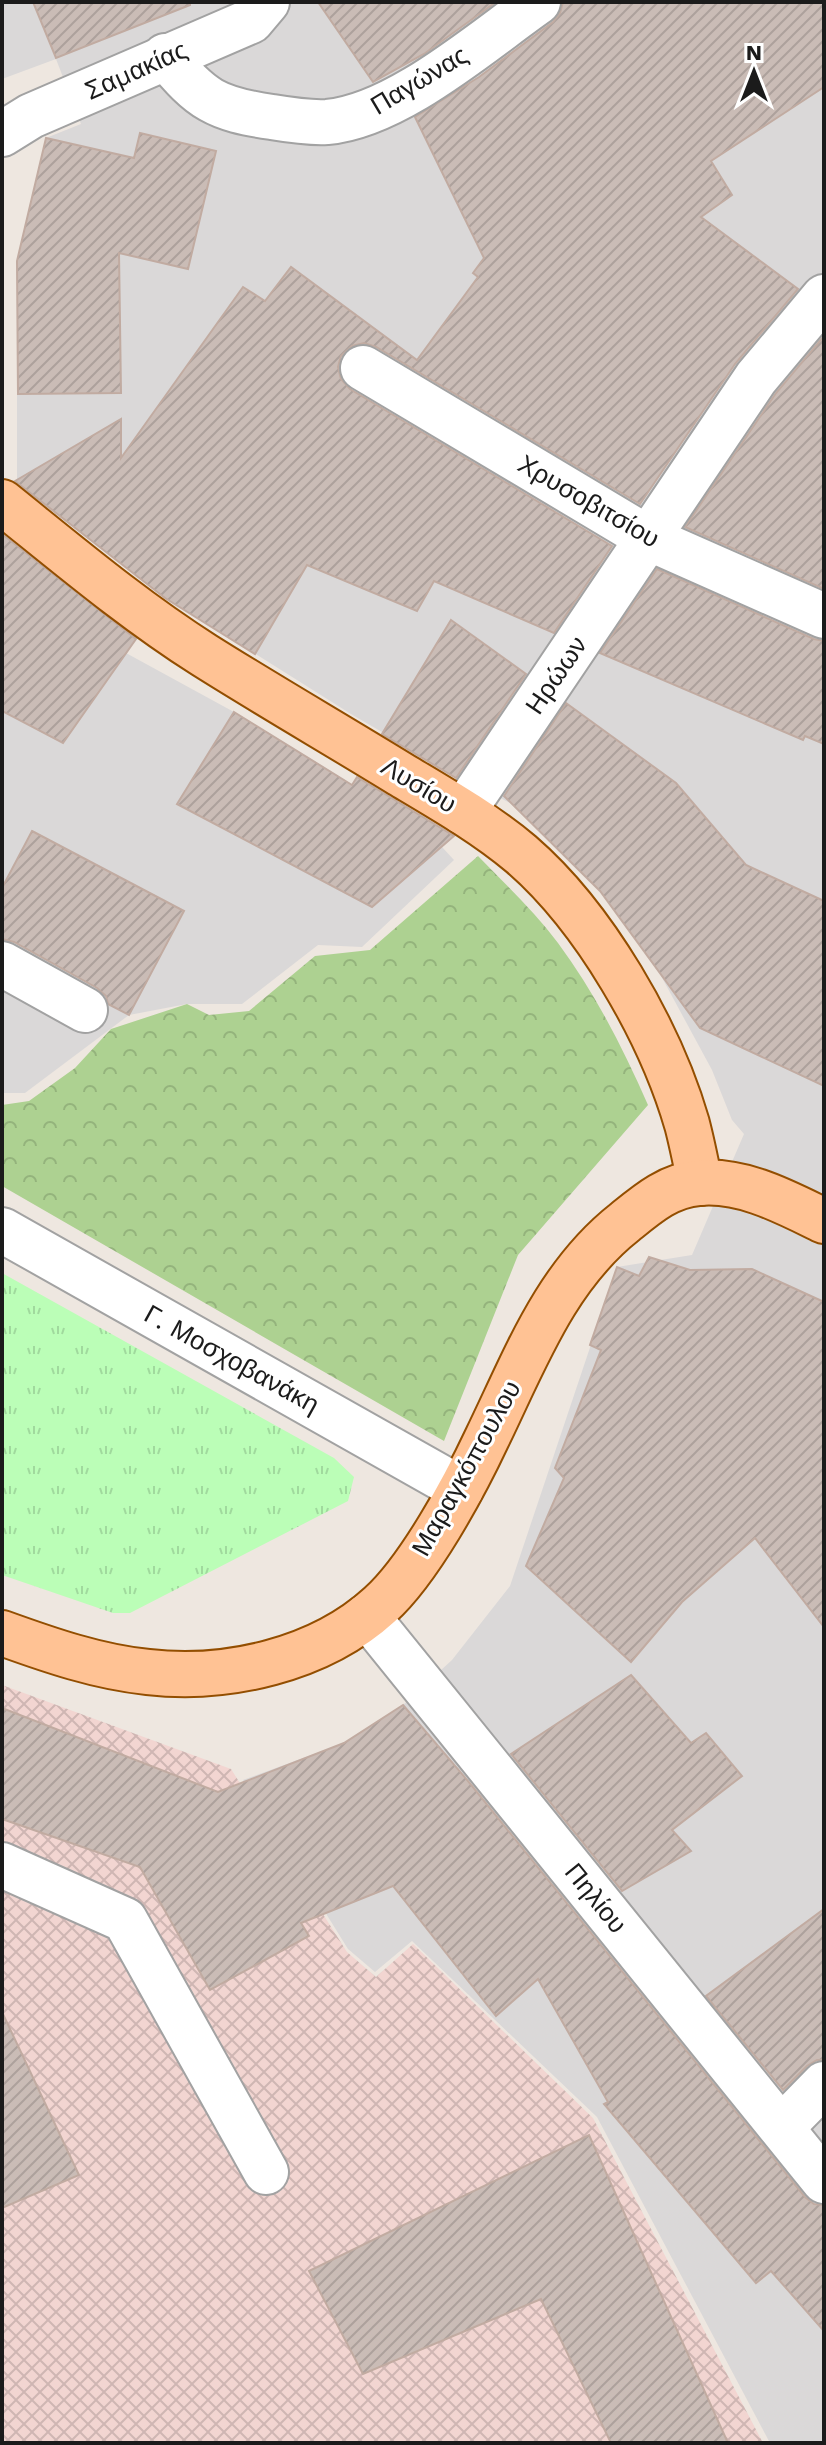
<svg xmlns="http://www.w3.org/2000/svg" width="826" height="2445" font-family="'Work Sans',sans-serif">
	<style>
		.residential { fill: #dad8d8 }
		.military { fill: url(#military-cross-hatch) }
		.forest { fill: url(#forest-crowns) }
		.park { fill: url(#park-tufts) }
		.building { fill: url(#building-hatch); stroke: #c1aba1; stroke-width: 2 }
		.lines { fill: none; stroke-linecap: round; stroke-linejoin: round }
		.minor-casing { stroke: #a2a2a2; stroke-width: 48 }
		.major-casing { stroke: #934e00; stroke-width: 48 }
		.minor { stroke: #fff; stroke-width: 44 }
		.major { stroke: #ffc294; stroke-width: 44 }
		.labels { text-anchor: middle; stroke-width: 6; stroke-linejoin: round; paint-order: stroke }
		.street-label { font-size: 26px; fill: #1b1b1b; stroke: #fff }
	</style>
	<defs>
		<pattern id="military-cross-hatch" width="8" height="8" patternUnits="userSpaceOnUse" patternTransform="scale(2)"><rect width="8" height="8" fill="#f2d5d1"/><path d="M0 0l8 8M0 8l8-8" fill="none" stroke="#cfb6b3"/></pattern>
		<pattern id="forest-crowns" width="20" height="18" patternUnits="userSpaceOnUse" patternTransform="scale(2)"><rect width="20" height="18" fill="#add191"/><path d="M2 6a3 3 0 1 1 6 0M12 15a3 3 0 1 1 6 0" fill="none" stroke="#94b37c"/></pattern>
		<pattern id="park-tufts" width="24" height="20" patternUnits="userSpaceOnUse" patternTransform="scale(2)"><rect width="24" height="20" fill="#bbfeb7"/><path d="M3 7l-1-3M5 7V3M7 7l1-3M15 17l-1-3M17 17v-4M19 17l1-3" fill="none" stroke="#a0d99d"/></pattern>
		<pattern id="building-hatch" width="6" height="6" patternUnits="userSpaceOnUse" patternTransform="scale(2)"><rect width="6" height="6" fill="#cabcb6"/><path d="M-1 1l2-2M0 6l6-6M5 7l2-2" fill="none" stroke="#ada19c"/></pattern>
	</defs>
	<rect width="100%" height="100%" fill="#eee7e0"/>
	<g class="residential">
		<polygon points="2,2 824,2 824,2443 770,2443 597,2117 412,1941 375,1972 348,1949 243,1780 344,1743 403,1705 452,1660 510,1586 617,1267 692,1255 744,1134 732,1120 712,1070 660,974 600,891 510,803 463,779 351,714 168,599 60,517 17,480 17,261 46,138 81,124 56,59 2,79"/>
		<polygon points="2,550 126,653 234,712 329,770 412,823 442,847 454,860 362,947 318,945 242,1004 187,1004 129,1015 25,1093 2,1093"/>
	</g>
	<polygon class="military" points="2,1685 231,1769 347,1952 376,1977 413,1944 593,2118 763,2443 2,2443"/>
	<path class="forest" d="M478,856c27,28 56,55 80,87 37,50 65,105 90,162l-130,150 -74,186 -442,-255v-81l27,-4 46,-33 36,-39 76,-25 22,11 40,-4 66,-55 55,-6z"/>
	<polygon class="park" points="2,1273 334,1458 354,1477 348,1501 130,1613 113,1613 2,1575"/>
	<g class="building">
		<polygon points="33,2 190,2 190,5 56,58"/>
		<polygon points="318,2 496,2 424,54 373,82"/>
		<polygon points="563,2 824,2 824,87 711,161 732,195 701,217 798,289 735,364 640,504 376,347 364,343 352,346 341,356 338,367 341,379 350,389 612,546 554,633 434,581 417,611 307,565 255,654 165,598 15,481 121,419 121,458 243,287 265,301 291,267 417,360 478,277 473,273 484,258 415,117 479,77 553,22 560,13"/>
		<polygon points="140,133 216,151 188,269 119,253 121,393 18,394 17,261 46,138 134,158"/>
		<polygon points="824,336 824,589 685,527 776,393"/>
		<polygon points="2,534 136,639 63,743 2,711"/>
		<polygon points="657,569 814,639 824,641 824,744 805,736 803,740 600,653"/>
		<polygon points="451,620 526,674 456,778 382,734"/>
		<polygon points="566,703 676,783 746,865 824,901 824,1086 700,1028 600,891 504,796"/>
		<polygon points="234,712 352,785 357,777 454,836 372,907 177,804"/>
		<polygon points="32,831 184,911 129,1015 108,1004 106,996 97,988 14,942 2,939 2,888"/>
		<polygon points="649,1257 690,1270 752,1269 824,1302 824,1627 755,1538 682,1602 631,1662 526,1566 564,1478 555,1468 601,1350 590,1345 617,1267 639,1276"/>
		<polygon points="631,1675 691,1743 706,1733 742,1776 672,1830 691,1851 622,1891 511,1754"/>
		<polygon points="403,1705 468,1781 805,2197 814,2204 824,2205 824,2331 771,2271 756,2283 604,2104 608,2102 538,1979 496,2016 393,1886 301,1923 309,1936 210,1990 140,1867 2,1819 2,1708 218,1792 344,1743"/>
		<polygon points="824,1909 824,2060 817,2060 807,2066 783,2090 706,1996"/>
		<polygon points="2,2012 79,2175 2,2208"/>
		<polygon points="589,2135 728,2443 611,2443 541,2299 363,2374 309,2271"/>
	</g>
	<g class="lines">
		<defs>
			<g id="minor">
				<path d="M165,56c36,44 51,53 107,61 18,3 37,6 55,5 70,-6 154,-80 211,-120"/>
				<polyline points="2,134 31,116 251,21 267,2"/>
				<polyline points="363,368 648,538 824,616"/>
				<polyline points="463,812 756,378 824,297"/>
				<polyline points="2,964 85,1010"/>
				<polyline points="2,1230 461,1489"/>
				<polyline points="367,1616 824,2181"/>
				<polyline points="2,1865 125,1920 266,2172"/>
				<polyline points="782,2127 824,2084"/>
			</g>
			<g id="major">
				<path d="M2,502c66,53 131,108 202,153 65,41 131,79 196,119 42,25 84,49 121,80 73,63 139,177 166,270 5,19 9,39 13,59"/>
				<path d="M2,1633c47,17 96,34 146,39 79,9 172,-12 232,-67 39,-35 84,-118 107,-167 38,-78 68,-161 138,-216 22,-18 44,-37 74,-39 44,-4 86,19 125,38"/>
			</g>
		</defs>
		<use href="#minor" class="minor-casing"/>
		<use href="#major" class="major-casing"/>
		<use href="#minor" class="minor"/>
		<use href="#major" class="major"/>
	</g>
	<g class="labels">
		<g class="street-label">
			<text transform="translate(136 70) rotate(-24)" y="9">Σαμακίας</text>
			<text transform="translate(419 80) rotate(-31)" y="9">Παγώνας</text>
			<text transform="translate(589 501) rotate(30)" y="9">Χρυσοβιτσίου</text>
			<text transform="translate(556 675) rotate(-56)" y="9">Ηρώων</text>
			<text transform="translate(419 785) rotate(31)" y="9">Λυσίου</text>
			<text transform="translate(232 1359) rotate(29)" y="9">Γ. Μοσχοβανάκη</text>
			<text transform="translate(466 1468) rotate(-61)" y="9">Μαραγκόπουλου</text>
			<text transform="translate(596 1898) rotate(51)" y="9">Πηλίου</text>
		</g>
	</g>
	<rect width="826" height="2445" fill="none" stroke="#1b1b1b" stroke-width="8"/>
	<g transform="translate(754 72)" stroke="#ffffff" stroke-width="6" paint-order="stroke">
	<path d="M0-6L14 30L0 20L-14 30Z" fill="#1b1b1b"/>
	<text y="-12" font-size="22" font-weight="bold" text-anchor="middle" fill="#1b1b1b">N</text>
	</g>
</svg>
